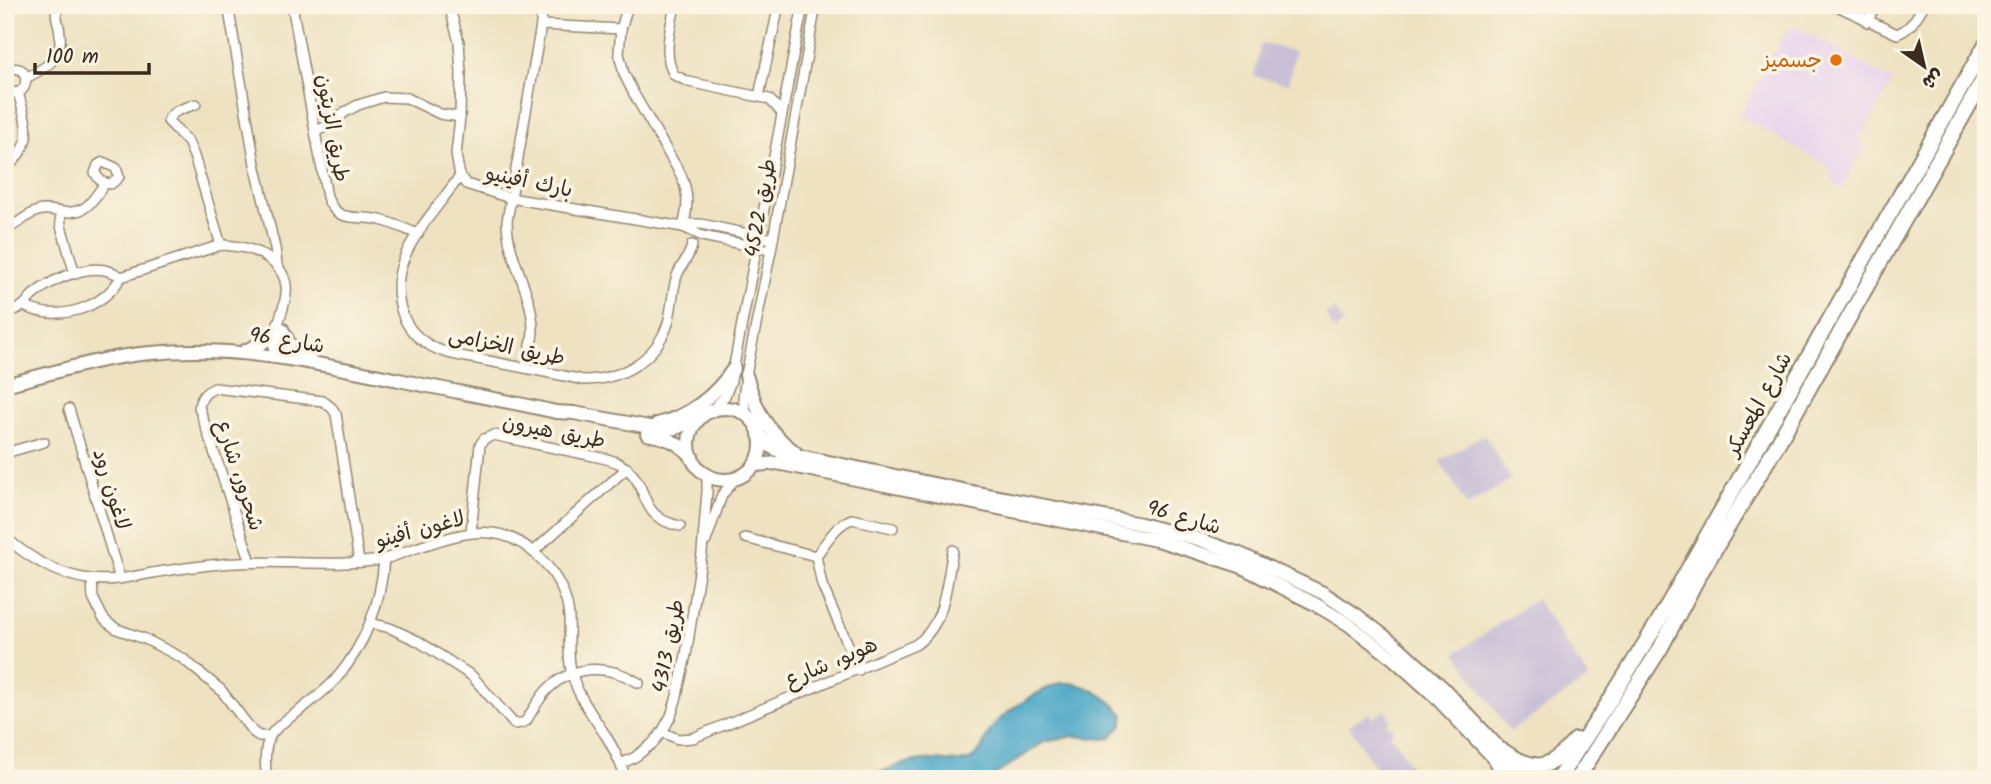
<svg xmlns="http://www.w3.org/2000/svg" width="1991" height="784" font-family="Kalam,'Playpen Sans Arabic',sans-serif">
	<style>
		.built { fill: #e8d2ee }
		.industrial { fill: #c9bfd7 }
		.water { fill: #4aa6c8; stroke: #426873; stroke-width: 2 }
		.lines { fill: none; stroke-linecap: round; stroke-linejoin: round }
		.street-casing { stroke: #948670; stroke-width: 12 }
		.secondary-casing { stroke: #948670; stroke-width: 16 }
		.primary-casing { stroke: #948670; stroke-width: 18 }
		.street { stroke: #fff; stroke-width: 9 }
		.secondary { stroke: #fff; stroke-width: 12 }
		.primary { stroke: #fff; stroke-width: 14 }
		.food-dot { fill: #e8710a; stroke: #fcf5e5; stroke-width: 2.5 }
		.labels { text-anchor: middle; stroke-width: 7; stroke-linejoin: round; paint-order: stroke }
		.food-label { font-size: 21px; fill: #c56008; stroke: #fcf5e5; text-anchor: end }
		.street-label { font-size: 21px; fill: #3b2a1e; stroke: #fcf5e5 }
	</style>
	<rect width="100%" height="100%" fill="#fcf5e5"/>
	<filter id="ink" filterUnits="userSpaceOnUse"><feTurbulence type="fractalNoise" baseFrequency=".0143" numOctaves="2"/><feDisplacementMap in="SourceGraphic" scale="14" xChannelSelector="R" yChannelSelector="G"/><feConvolveMatrix kernelMatrix="1 2 1 2 8 2 1 2 1" color-interpolation-filters="sRGB"/></filter>
	<filter id="wash" filterUnits="userSpaceOnUse"><feTurbulence type="fractalNoise" baseFrequency=".00686" numOctaves="4" result="noise"/><feDisplacementMap in="SourceGraphic" scale="28" xChannelSelector="R" yChannelSelector="G"/><feGaussianBlur stdDeviation="1.57" result="paint"/><feColorMatrix in="noise" values="0 0 0 0 0 0 0 0 0 0 0 0 0 0 0 0 0 1.4 0 .05"/><feComposite in="paint" operator="in"/></filter>
	<g filter="url(#wash)">
		<rect width="100%" height="100%" fill="#eee2c1"/>
		<polygon class="built" points="1792,27 1799,28 1893,81 1858,142 1865,146 1841,189 1833,184 1832,174 1828,166 1739,116 1783,36"/>
		<g class="industrial">
			<polygon points="1261,44 1295,51 1288,84 1254,76"/>
			<polygon points="1335,309 1344,324 1335,330 1325,315"/>
			<polygon points="1484,434 1511,479 1467,506 1440,461"/>
			<polygon points="1536,599 1589,678 1510,732 1456,653"/>
			<polygon points="1386,710 1391,720 1386,724 1388,727 1390,725 1394,731 1390,733 1417,776 1416,779 1382,779 1349,725 1369,713 1373,718"/>
		</g>
		<path class="water" d="M1060,683c23,-2 49,14 64,32l-2,10 -10,11 -7,3 -31,-3 -30,6 -55,37h-129c21,-6 41,-17 63,-19 15,-2 35,6 48,-1 13,-7 13,-21 21,-31 13,-18 47,-37 68,-45z"/>
	</g>
	<g filter="url(#ink)">
		<g class="lines">
			<defs>
				<g id="street">
					<polyline points="228,5 255,164 275,248 277,265"/>
					<path d="M292,5l35,192c10,28 30,17 53,23 13,3 25,9 38,14"/>
					<polyline points="449,5 459,42 461,73 460,117 456,155 460,176 466,184 510,198 683,227 702,236 771,250"/>
					<path d="M628,5l-7,24 -2,24 5,21 10,20 47,81c8,19 7,33 2,52"/>
					<path d="M675,5c-4,23 -13,48 -1,70l15,7 80,17 13,14"/>
					<path d="M1835,5l62,29c14,-5 19,-16 27,-29"/>
					<polyline points="1867,22 1876,5"/>
					<polyline points="541,25 621,29"/>
					<path d="M5,73c28,-20 27,35 0,15"/>
					<path d="M26,78c24,-12 39,-22 33,-51 -2,-8 -4,-14 -2,-22"/>
					<polyline points="759,96 779,5"/>
					<path d="M196,104c-10,4 -25,6 -28,17l20,21 6,14 27,89"/>
					<polyline points="316,131 330,125 345,112 358,105 384,97 407,98 440,114 460,117"/>
					<path d="M5,170c30,-29 23,-40 13,-78"/>
					<path d="M460,176c-17,24 -44,54 -55,80 -13,30 -8,69 21,87 17,12 41,14 62,18 31,6 63,12 95,19 38,0 73,-20 85,-57 4,-14 4,-29 8,-44 3,-13 14,-21 16,-34"/>
					<polyline points="60,212 61,226 75,274"/>
					<path d="M5,226l3,2c11,-4 19,-14 30,-17 8,-3 15,0 23,1 27,2 30,-10 44,-29l6,1 8,-7 -3,-9 -13,-6 -5,3 -3,8 4,6 6,4"/>
					<polyline points="683,227 690,224 701,224 772,239"/>
					<path d="M24,306c33,17 79,3 97,-29"/>
					<path d="M5,312c5,-1 12,-2 16,-5 5,-2 7,-8 12,-12 21,-17 63,-37 88,-18l100,-32c18,1 33,3 48,14 40,30 -3,64 6,97"/>
					<polyline points="279,357 282,332"/>
					<path d="M525,368c3,-12 8,-26 8,-38 0,-39 -26,-71 -26,-109l34,-196 1,-20"/>
					<polyline points="69,409 120,579"/>
					<polyline points="713,409 725,396 731,381 803,5"/>
					<polyline points="747,416 743,398 746,375 771,250 816,5"/>
					<polyline points="5,453 44,442"/>
					<path d="M471,532l9,-87 4,-6 10,-4c30,7 60,13 90,19 11,3 26,4 36,10 34,20 13,52 60,62"/>
					<path d="M5,537c24,21 52,38 84,42 23,3 46,-3 69,-7 26,-4 52,-8 79,-9 47,-3 96,4 143,-3 10,-2 20,-6 30,-10 49,-16 91,-34 133,11 14,15 25,36 26,57 1,17 -2,35 2,52 5,24 22,46 35,66 8,13 15,28 20,43"/>
					<polyline points="745,538 816,556"/>
					<polyline points="706,541 722,495 736,478"/>
					<polyline points="533,552 627,468"/>
					<path d="M251,562l-52,-155c2,-10 6,-15 16,-19l108,13 9,7 4,6 23,148"/>
					<polyline points="92,580 93,598 103,618 108,623 117,629 145,639 182,658 221,690 253,732 259,736 270,736"/>
					<path d="M370,623l20,5 28,13 54,35 42,48 8,-1 4,-2c7,-11 13,-23 22,-32 26,-25 61,-25 91,-6"/>
					<path d="M859,670l-37,-85 -6,-29c10,-13 20,-32 36,-37l41,9"/>
					<path d="M662,732l16,7 15,-1 222,-93c31,-20 31,-61 38,-95"/>
					<polyline points="621,764 635,757 652,744 662,732 671,716 676,700 686,655 702,553 707,492 707,473"/>
					<path d="M267,779c-2,-13 -3,-31 3,-43 7,-11 19,-18 29,-25 13,-10 27,-21 37,-32 29,-34 45,-76 48,-120"/>
				</g>
				<g id="secondary">
					<polyline points="282,329 291,347 309,359"/>
					<polyline points="245,351 262,343 277,331"/>
					<path d="M746,375c10,35 19,55 49,77"/>
					<path d="M5,385c48,-12 96,-28 146,-32 87,-8 164,10 248,27 52,11 105,20 157,32l18,1 86,16 16,-1 22,-9"/>
					<circle cx="725" cy="444" r="36"/>
					<path d="M657,424c33,-8 58,-28 77,-56"/>
					<path d="M647,434c21,4 29,7 45,22"/>
					<polyline points="759,435 773,448 781,452 967,491 1141,524 1201,540 1242,555 1323,593 1358,616 1397,646 1443,688 1528,779"/>
					<polyline points="756,465 777,463 1161,541 1240,566 1313,603 1348,624 1394,659 1434,695 1514,779"/>
				</g>
				<g id="primary">
					<path d="M1503,751c34,23 47,18 73,-11"/>
					<polyline points="1496,759 1506,779"/>
					<polyline points="1558,779 1607,705 1657,624 1986,44"/>
					<polyline points="1577,779 1660,649 1698,577 1774,450 1986,75"/>
				</g>
			</defs>
			<use href="#street" class="street-casing"/>
			<use href="#secondary" class="secondary-casing"/>
			<use href="#primary" class="primary-casing"/>
			<use href="#street" class="street"/>
			<use href="#secondary" class="secondary"/>
			<use href="#primary" class="primary"/>
		</g>
	</g>
	<circle class="food-dot" cx="1836" cy="60" r="7"/>
	<g class="labels">
		<g class="food-label">
			<text x="1822" y="67">جسميز</text>
		</g>
		<g class="street-label">
			<text transform="translate(333 128) rotate(80)" y="7">طريق الزيتون</text>
			<text transform="translate(529 181) rotate(12)" y="7">بارك أفينيو</text>
			<text transform="translate(760 208) rotate(-80)" y="7">طريق 4522</text>
			<text transform="translate(287 340) rotate(9)" y="7">شارع 96</text>
			<text transform="translate(507 346) rotate(12)" y="7">طريق الخزامى</text>
			<text transform="translate(1758 404) rotate(-61)" y="7">شارع المعسكر</text>
			<text transform="translate(554 431) rotate(11)" y="7">طريق هيرون</text>
			<text transform="translate(240 475) rotate(72)" y="7">شحرور، شارع</text>
			<text transform="translate(112 489) rotate(73)" y="7">لاغون رود</text>
			<text transform="translate(1184 517) rotate(16)" y="7">شارع 96</text>
			<text transform="translate(420 529) rotate(-15)" y="7">لاغون أفينو</text>
			<text transform="translate(668 646) rotate(-79)" y="7">طريق 4313</text>
			<text transform="translate(831 662) rotate(-23)" y="7">هوبو، شارع</text>
		</g>
	</g>
	<rect width="1991" height="784" fill="none" stroke="#fcf5e5" stroke-width="28"/>
	<g transform="translate(1924 66) rotate(146)" stroke="#fcf5e5" stroke-width="5" paint-order="stroke">
	<path d="M0-5L12 26L0 18L-12 26Z" fill="#3b2a1e"/>
	<text y="-10" font-size="19" font-weight="bold" text-anchor="middle" fill="#3b2a1e">ش</text>
	</g>
	<path d="M35 63v10h114v-10" fill="none" stroke="#3b2a1e" stroke-width="3.5"/>
	<text x="46" y="63" font-size="21" fill="#3b2a1e" stroke="#fcf5e5" stroke-width="5" paint-order="stroke">100 m</text>
</svg>
